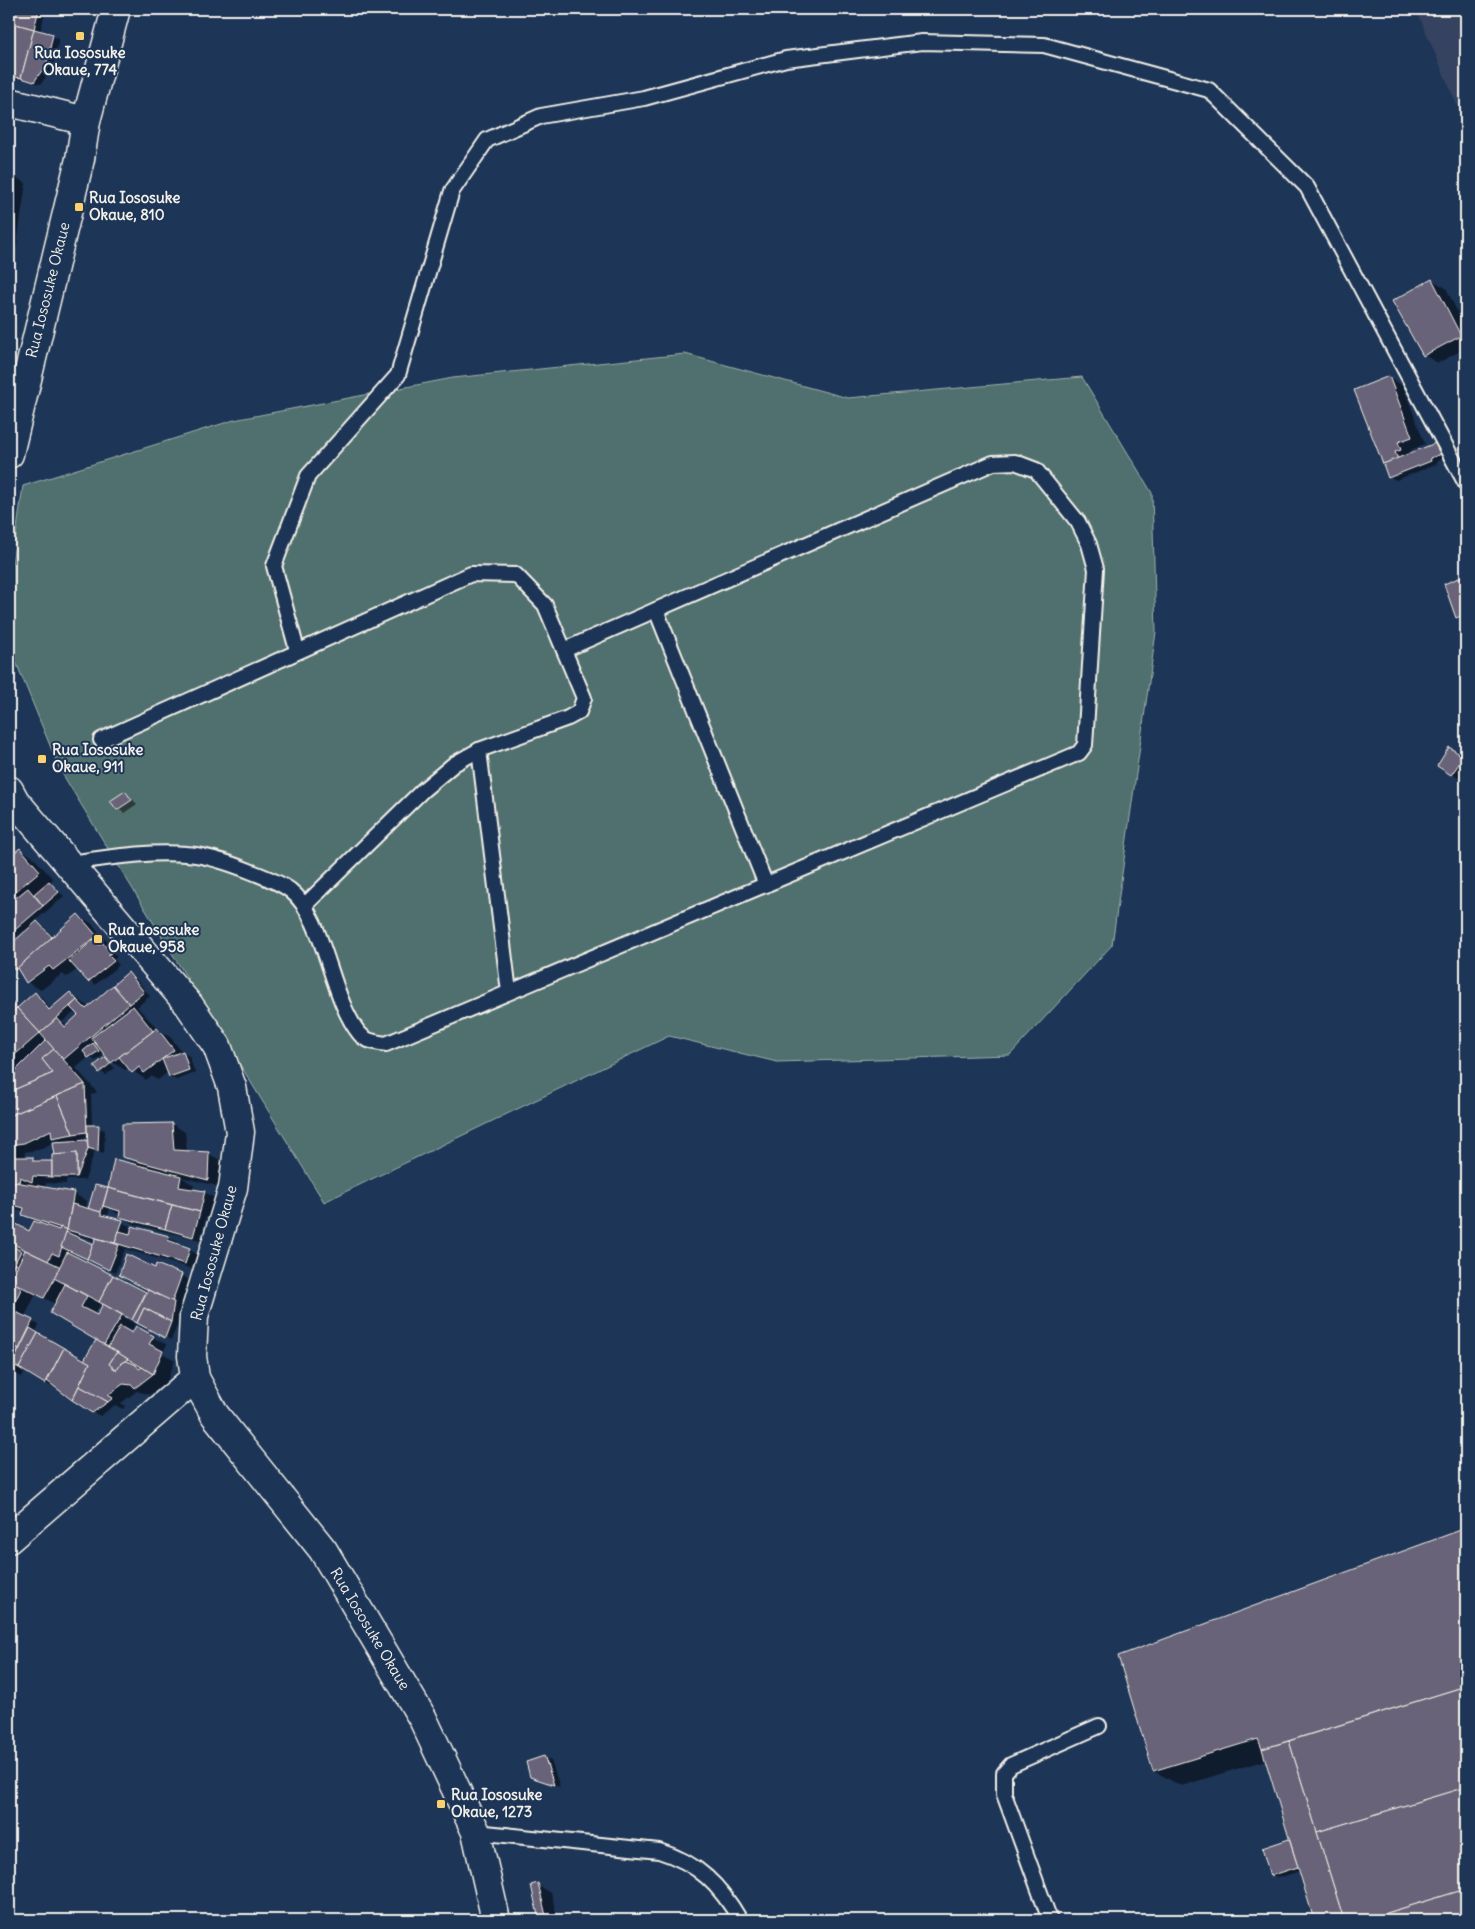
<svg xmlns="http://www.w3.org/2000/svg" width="1475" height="1929" font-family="Delius,sans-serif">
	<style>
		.built { fill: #344361 }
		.green { fill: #506f6e; stroke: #a2b0ab }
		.shadow { fill: #0007; fill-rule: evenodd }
		.building { fill: #696479; stroke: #f4f1e8 }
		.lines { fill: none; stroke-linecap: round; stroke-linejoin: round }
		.service-casing { stroke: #f4f1e8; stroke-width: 18 }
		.minor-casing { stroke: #f4f1e8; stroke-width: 31 }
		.service { stroke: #1d3557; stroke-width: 14 }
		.minor { stroke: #1d3557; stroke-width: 28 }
		.poi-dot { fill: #ffd166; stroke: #1d3557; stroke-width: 2 }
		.labels { text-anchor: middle; stroke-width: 4; stroke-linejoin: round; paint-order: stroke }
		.poi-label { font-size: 15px; font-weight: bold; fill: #f4f1e8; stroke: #1d3557; text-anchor: start }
		.street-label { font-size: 15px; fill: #f4f1e8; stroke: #1d3557 }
	</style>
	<rect width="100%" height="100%" fill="#1d3557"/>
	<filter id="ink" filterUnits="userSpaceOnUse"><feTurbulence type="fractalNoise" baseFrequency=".02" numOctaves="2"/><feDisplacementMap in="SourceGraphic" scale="10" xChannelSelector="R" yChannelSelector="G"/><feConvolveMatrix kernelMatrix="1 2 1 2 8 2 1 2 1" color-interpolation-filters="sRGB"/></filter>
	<g filter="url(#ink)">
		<polygon class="built" points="1416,9 1466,9 1466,126"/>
		<polygon class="green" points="685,354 848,398 1082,377 1152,493 1156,632 1112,945 1010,1055 777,1062 669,1036 324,1202 60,770 9,645 9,586 23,486 234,420 453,378"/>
		<g class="shadow">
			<polygon points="9,9 46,9 40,32 59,39 53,67 41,84 9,77"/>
			<polygon points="9,174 26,183 10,290 9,290"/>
			<polygon points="1432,280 1446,288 1466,330 1466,348 1438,363 1424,355"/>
			<polygon points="1389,378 1403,386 1425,444 1411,450 1412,454 1438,443 1448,457 1436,462 1437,464 1396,480 1389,477"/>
			<polygon points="1466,577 1466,620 1463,621 1457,617 1445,585"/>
			<polygon points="1449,749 1466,759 1466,766 1458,778 1439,765"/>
			<polygon points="125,792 137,804 124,813 118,809"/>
			<polygon points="20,849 33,857 53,879 48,883 64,896 35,921 43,926 54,937 78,916 91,923 109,944 107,946 117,957 114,959 119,965 95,985 78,969 67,977 62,974 41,990 27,982 21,972 9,960 9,951 26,932 24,930 14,939 9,936 11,926 9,924 9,855 11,857"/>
			<path d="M128,974l6,3 16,19 -13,11 23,24 10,6 12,15 7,4 6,17 -19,7 -6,-3 -2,-5 -10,8 -7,-4 -5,4 -17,-12 -4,2 -13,-8 -7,-8 -9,7 -7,-4 -13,11 21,24 -6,3 1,31 13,4 -1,23 -9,-3 -10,30h-19v4l-20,-1 -1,5 29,6 13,7 -1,8 3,1 19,-20 7,-29 27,6 -19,-11 49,-32 13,8 2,20 22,2 13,7 -1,26 -40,-10 13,8 -1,5 11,2 14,8 -5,19 -7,-2 -6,23 -66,-16 -24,-15 -2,6 -5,-1 31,14 34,9 13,7v2l22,11 -4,14 -74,-22 -10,24 -40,-20 -1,4 87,41 -6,-28 26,5 13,8 -9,25 -5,-2 -3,20 -6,14 -52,-28 -1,2 17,10 -5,9 2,1 4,-6 31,17 -5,8 13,7 -8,22 -18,13 -12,-4 -16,12 4,3 -2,3 -8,-4 -15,11 -42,-26 1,-3 -6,-3 -1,3 -27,-16 -3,6 -13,-5v-156l9,5 -2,4 14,7 6,-11 -12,-7v-3l-8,-1 -1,5 -6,-2v-218l10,13 16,-15 6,4 10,13 19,-17 20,15zM76,1011l4,4 -12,11 -6,-4zM88,1136l1,5h-3l-2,-4zM58,1140l5,3 -11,19 -27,-4v-6l13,-2zM80,1236l16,5 -1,5 -15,-7zM23,1248l3,2 -1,4 -3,-2zM36,1294l20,10 41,36 -12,21 -50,-28 4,-8 -15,-7zM101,1303l3,1 -6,13 -4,-2z"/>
			<polygon points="105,1059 115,1068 106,1075 100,1072"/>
			<polygon points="1466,1529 1466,1920 1315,1920 1300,1871 1278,1878 1271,1875 1264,1849 1291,1840 1266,1760 1181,1786 1154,1771 1119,1656"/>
			<polygon points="544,1757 551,1761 560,1787 538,1780"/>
			<polygon points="538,1885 551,1893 558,1920 540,1920 532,1886"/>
		</g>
		<g class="building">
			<polygon points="16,9 39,9 34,29 12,23"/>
			<polygon points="12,23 34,29 21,78 9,76 9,37"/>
			<polygon points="34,29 53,34 47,63 34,82 21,78"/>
			<polygon points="9,173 13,174 10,196 9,196"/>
			<polygon points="1432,279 1461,336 1423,356 1392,301"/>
			<polygon points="1389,376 1412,437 1398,442 1401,450 1395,452 1398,459 1383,464 1354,390"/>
			<polygon points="1438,442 1442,454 1430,458 1431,461 1388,478 1383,464"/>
			<polygon points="1466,575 1466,614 1456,618 1444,584"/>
			<polygon points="1449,747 1464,757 1451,775 1437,766"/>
			<polygon points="125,791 132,800 117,810 110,801"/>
			<polygon points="20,848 40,871 9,897 9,857"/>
			<polygon points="49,881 59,892 43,906 34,894"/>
			<polygon points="28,888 43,906 9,935 9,897 13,900"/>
			<polygon points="78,914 97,936 53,970 49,966 26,983 17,968"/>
			<polygon points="37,921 52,937 15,970 9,962 9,950 12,947 10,945"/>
			<polygon points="94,939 99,945 102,942 111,953 108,955 114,961 88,982 69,961"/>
			<polygon points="128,972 144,992 129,1004 113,985"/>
			<polygon points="113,985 129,1004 63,1060 40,1033 57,1018 65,1027 78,1015 70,1007 77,1000 86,1009"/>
			<polygon points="35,992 49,1010 70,992 77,1000 40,1033 17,1008"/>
			<polygon points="9,998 17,1008 9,1015"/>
			<polygon points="133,1006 153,1031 111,1063 91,1038"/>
			<polygon points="17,1008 40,1033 9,1060 9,1015"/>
			<polygon points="157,1028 174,1050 144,1073 139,1067 132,1073 119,1057"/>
			<polygon points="46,1040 54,1049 42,1059 53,1073 9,1092 9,1077"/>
			<polygon points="93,1043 99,1051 88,1058 83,1051"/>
			<polygon points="54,1049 85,1084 9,1116 9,1092 53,1073 42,1059"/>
			<polygon points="183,1051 189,1070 169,1077 162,1059"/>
			<polygon points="105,1057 110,1064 99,1073 94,1066"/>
			<polygon points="85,1084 87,1132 73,1134 57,1096"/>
			<polygon points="57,1096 73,1134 52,1138 51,1130 24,1143 9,1145 9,1116"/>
			<polygon points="172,1123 174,1150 209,1152 208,1180 122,1157 122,1124"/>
			<polygon points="87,1125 99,1125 98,1151 88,1148"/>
			<polygon points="87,1140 88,1149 77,1177 77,1153 55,1156 53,1142"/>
			<polygon points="9,1145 12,1145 11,1157 33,1157 33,1161 52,1161 52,1177 33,1176 32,1182 20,1177 19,1182 9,1181"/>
			<polygon points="77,1153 77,1177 52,1177 52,1155"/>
			<polygon points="114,1159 181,1176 179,1187 205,1191 200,1212 108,1188"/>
			<polygon points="9,1181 74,1192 67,1230 22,1215 24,1208 9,1204"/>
			<polygon points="95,1185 108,1188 101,1212 88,1209"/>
			<polygon points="108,1188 172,1205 165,1229 119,1217 120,1211 103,1206"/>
			<polygon points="72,1204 101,1212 101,1215 123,1220 115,1243 67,1230"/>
			<polygon points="172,1205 200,1212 193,1237 165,1229"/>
			<polygon points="9,1220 29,1231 34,1221 59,1230 60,1227 67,1230 59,1256 52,1253 48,1261 9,1242"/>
			<polygon points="132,1226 169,1236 167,1240 190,1248 185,1264 115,1243 119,1231 130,1234"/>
			<polygon points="66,1232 94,1244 87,1259 61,1247"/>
			<polygon points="96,1238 119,1245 109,1270 87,1259"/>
			<polygon points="9,1244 21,1251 9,1275"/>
			<polygon points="25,1250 61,1267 44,1298 10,1281"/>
			<polygon points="67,1252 113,1275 99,1302 54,1278"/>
			<polygon points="126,1254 155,1268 156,1264 182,1274 172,1302 119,1275"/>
			<polygon points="113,1275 146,1292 132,1320 99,1302"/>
			<polygon points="9,1280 22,1287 11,1310 9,1309"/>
			<polygon points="65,1284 87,1296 81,1307 97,1315 103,1304 122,1315 104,1345 50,1313"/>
			<polygon points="148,1290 174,1302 171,1322 144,1308 137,1323 132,1320"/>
			<polygon points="144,1308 171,1322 165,1338 137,1323"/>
			<polygon points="9,1309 33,1320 19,1349 9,1344"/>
			<polygon points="120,1326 132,1333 136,1326 154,1336 149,1344 163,1351 153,1374 108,1347"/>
			<polygon points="30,1328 38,1333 19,1368 12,1364"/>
			<polygon points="38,1333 64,1348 45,1384 19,1368"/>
			<polygon points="96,1340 117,1352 109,1364 116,1370 121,1363 127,1361 136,1365 139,1369 142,1367 153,1374 135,1388 132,1385 123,1384 108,1395 113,1398 108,1402 79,1386 90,1363 84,1360"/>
			<polygon points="9,1344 19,1349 9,1369"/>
			<polygon points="64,1348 90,1363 72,1400 47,1381"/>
			<polygon points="117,1352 128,1359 121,1363 116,1370 109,1364"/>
			<polygon points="79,1386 96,1395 108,1402 92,1413 72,1400"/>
			<polygon points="1466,1528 1466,1686 1262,1749 1258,1739 1153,1771 1118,1656"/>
			<polygon points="1466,1686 1466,1787 1317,1832 1289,1741"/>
			<polygon points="1289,1741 1317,1832 1344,1920 1314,1920 1262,1749"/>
			<polygon points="544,1756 545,1758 554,1785 530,1777 526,1762"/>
			<polygon points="1466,1787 1466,1889 1364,1920 1344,1920 1317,1832"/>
			<polygon points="1289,1839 1298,1867 1270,1876 1262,1848"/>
			<polygon points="538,1883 547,1920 539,1920 531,1885"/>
			<polygon points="1466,1889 1466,1920 1364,1920"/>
		</g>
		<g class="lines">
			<defs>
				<g id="service">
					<polyline points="656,610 766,885"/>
					<polyline points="297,650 274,566 308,476 398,375 452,191 487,140 541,116 644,98 786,59 922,42 1044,45 1209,90 1307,187 1466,484"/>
					<polyline points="101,740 471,574 516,575 545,605 584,698 579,712 568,718 479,750 454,764 423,790 305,905"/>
					<polyline points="479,750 509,992"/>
					<path d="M68,863c38,-5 79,-12 118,-9 22,1 46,10 66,18 12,5 27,10 38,18 35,27 40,107 69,143 7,9 17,9 27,11l693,-291 6,-8 11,-176 -7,-25 -11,-22 -42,-52 -21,-8 -22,1 -429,187"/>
					<path d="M476,1832l183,19c39,12 61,34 81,69"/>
					<polyline points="1050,1920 1004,1794 1004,1773 1011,1765 1099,1726"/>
				</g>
				<g id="minor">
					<polyline points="9,102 86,121"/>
					<polyline points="9,454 80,159 86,121 116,9"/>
					<polyline points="9,790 15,801 189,1005 217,1046 232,1087 240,1132 233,1188 194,1316 192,1356 195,1378 215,1415 323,1550 423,1719 476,1832 496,1920"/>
					<polyline points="9,1539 195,1378"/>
				</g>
			</defs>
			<use href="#service" class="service-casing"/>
			<use href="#minor" class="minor-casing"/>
			<use href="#service" class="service"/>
			<use href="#minor" class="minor"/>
		</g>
	</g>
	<g class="poi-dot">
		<rect x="75" y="31" width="10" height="10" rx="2.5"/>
		<rect x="74" y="202" width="10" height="10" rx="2.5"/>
		<rect x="37" y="754" width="10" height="10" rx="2.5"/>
		<rect x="93" y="934" width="10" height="10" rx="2.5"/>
		<rect x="436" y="1799" width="10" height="10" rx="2.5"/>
	</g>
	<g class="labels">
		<g class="poi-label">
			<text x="80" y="58" text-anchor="middle">Rua Iososuke<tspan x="80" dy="17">Okaue, 774</tspan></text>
			<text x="89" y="203">Rua Iososuke<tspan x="89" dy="17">Okaue, 810</tspan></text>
			<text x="52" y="755">Rua Iososuke<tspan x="52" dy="17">Okaue, 911</tspan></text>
			<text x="108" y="935">Rua Iososuke<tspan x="108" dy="17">Okaue, 958</tspan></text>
			<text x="451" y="1800">Rua Iososuke<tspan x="451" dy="17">Okaue, 1273</tspan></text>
		</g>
		<g class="street-label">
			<text transform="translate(48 290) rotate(-76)" y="5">Rua Iososuke Okaue</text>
			<text transform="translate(214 1253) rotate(-75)" y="5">Rua Iososuke Okaue</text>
			<text transform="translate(370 1629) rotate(59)" y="5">Rua Iososuke Okaue</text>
		</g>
	</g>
	<rect width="1475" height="1929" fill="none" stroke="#1d3557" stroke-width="30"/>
	<rect x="15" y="15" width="1445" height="1899" fill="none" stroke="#f4f1e8" stroke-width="2" filter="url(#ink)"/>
</svg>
